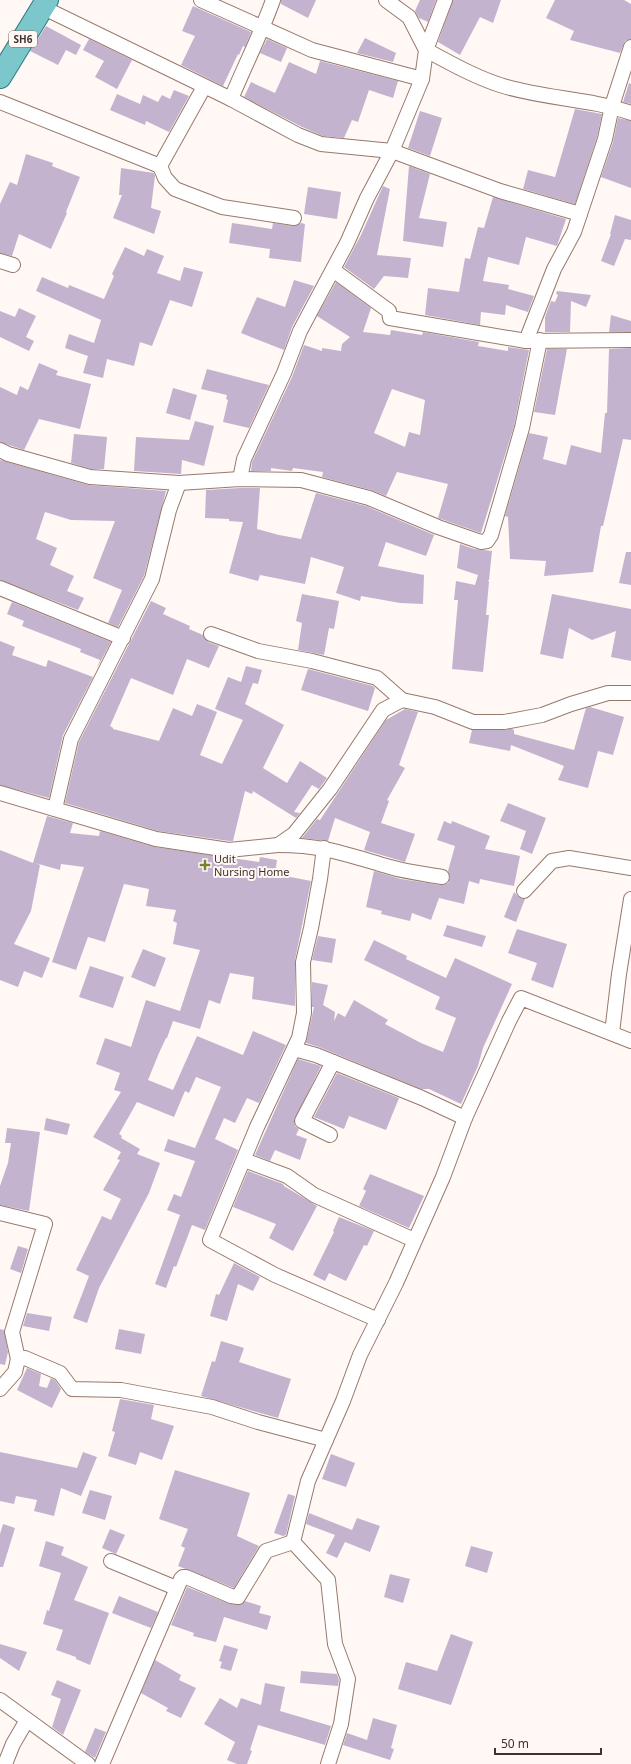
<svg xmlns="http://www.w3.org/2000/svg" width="631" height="1764" font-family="'Noto Sans',sans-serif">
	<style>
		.building { fill: #c4b3ce; fill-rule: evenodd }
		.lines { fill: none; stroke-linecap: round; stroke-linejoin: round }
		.street-casing { stroke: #97796c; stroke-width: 16 }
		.primary-casing { stroke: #2d7b7e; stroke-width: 24 }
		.street { stroke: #fff; stroke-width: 14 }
		.primary { stroke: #7bc7cb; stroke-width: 22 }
		.poi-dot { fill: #78812d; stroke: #fff8f5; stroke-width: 1.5 }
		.labels { text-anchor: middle; stroke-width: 4; stroke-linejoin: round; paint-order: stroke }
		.shield { fill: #fff8f5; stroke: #796e69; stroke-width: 1 }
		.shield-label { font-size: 10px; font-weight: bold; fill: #40332d }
		.poi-label { font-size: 11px; fill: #40332d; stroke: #fff8f5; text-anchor: start }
	</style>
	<rect width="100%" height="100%" fill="#fff8f5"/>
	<g class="building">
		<polygon points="281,0 316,0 308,18 281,4"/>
		<polygon points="420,0 436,0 428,22 419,18 415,11"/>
		<polygon points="453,0 501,0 493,23 480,17 460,55 438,42"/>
		<polygon points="555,0 624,0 631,4 631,39 625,41 620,53 570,40 574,31 546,18"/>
		<polygon points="193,6 251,32 245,47 243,46 239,55 238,54 223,86 181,65 195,36 182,31"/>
		<polygon points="46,26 81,45 76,55 66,50 58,65 30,51"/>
		<polygon points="365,38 396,53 393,62 357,53"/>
		<polygon points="89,39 132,60 117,89 95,77 104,61 83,50"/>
		<polygon points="267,39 287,48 281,62 260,53"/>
		<polygon points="320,61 398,81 393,98 369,90 358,122 352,120 344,138 323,136 302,127 244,97 251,82 275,93 289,62 316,74"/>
		<polygon points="629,83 631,84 631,104 623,102"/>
		<polygon points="174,90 189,96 169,132 146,121 145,125 110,110 117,94 140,104 143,95 158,102 162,95 170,99"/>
		<polygon points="575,109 602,114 597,137 575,204 523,189 528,170 555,177"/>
		<polygon points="420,111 442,118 430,156 408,148"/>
		<polygon points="618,118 631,121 631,188 601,177 613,142"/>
		<polygon points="26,154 53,163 52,166 80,177 66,212 67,213 51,249 19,234 12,256 0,253 0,204 10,182 17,185"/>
		<polygon points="409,166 430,174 419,218 447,222 443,247 403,241"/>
		<polygon points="121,168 154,173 155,176 151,208 161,211 154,234 113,218 122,195 119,195"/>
		<polygon points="383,186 390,189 377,255 411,258 408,278 384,276 374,289 344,267 361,235"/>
		<polygon points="308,187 341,192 337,219 304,214"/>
		<polygon points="493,197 566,219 557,246 526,237 519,265 488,257 483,281 509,285 508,289 534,296 528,312 506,305 505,315 481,312 480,325 425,315 428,288 459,292 465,258 470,259 478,227 484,228"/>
		<polygon points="615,215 631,220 631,240 625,239 614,266 601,261 611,234 610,234"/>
		<polygon points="232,223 272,229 273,223 293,226 301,223 305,224 301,262 269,258 270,249 229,243"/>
		<polygon points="125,247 144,256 147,249 164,256 157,273 180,281 184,267 203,272 192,307 170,300 152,346 140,342 134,366 107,359 103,378 83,373 88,356 65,348 69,334 94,343 101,320 36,291 42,277 68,288 69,285 104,299 114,276 112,274"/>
		<polygon points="294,280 314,286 292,327 284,350 241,333 257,297 285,307"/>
		<path d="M336,282l35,26 -8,24 27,3 1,-5 31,5 1,-3 56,10 -1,4 30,5v-4l21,3 -15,76 -33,107 -43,-15 10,-34 -51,-12 -11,24 -15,-6 -49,-13 1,-5 -30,-4 -1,3 -21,-3v3h-20l1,-9 40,-85 12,-32 18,6v-3l19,3 1,-7 8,-7 -33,-21zM392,389l33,11 -5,35 -11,-3 -4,15 -31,-14z"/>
		<polygon points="557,291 591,295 586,307 571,301 570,332 545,332 545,317 551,301 555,302 558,295 556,294"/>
		<polygon points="19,308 36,316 26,337 34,341 29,351 0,337 0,311 15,317"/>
		<polygon points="611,315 631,321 631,332 609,332"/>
		<polygon points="631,348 631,440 623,439 603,526 601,526 593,572 544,576 546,561 510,559 508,517 505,516 529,433 548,437 543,459 566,465 571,445 601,453 605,413 607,413 609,349"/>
		<polygon points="547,349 567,349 555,415 534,412"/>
		<polygon points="39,363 58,371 56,375 91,384 80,429 39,419 24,450 0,442 0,387 17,395 20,386 28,390"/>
		<polygon points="207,369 269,385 249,428 223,422 228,400 226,399 227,395 201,389"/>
		<polygon points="173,388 197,395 190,420 166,413"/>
		<polygon points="195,421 214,426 204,466 182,460 181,474 134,471 136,437 189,440"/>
		<polygon points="74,434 107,437 104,469 91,469 71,463"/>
		<polygon points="0,460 88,485 166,491 144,576 118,627 108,623 122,590 93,578 115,521 71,520 45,512 36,539 57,548 50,565 74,576 67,591 84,598 78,610 0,580"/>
		<polygon points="240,488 260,488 257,529 279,535 301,539 316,493 366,506 434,535 426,556 386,542 378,566 424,575 423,604 400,603 361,596 360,601 336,593 344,567 311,557 305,584 260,575 258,581 229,573 243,522 229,521 229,519 205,518 206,490"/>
		<polygon points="460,544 474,549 492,551 489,580 488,580 489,582 486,615 489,615 483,672 452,669 458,600 454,600 456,581 475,585 478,575 457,568"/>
		<polygon points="626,552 631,552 631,585 619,583"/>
		<polygon points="302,594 339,601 334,629 329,628 324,655 298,650 302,623 296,621"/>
		<polygon points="552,594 631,609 631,661 611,657 616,631 592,640 569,628 563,659 540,654"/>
		<polygon points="151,601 166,608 163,614 190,626 189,629 203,635 208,642 219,646 209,668 187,659 173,695 131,678 110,726 113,728 113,729 159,741 173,708 192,716 197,704 217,712 200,755 222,764 243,720 215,709 228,677 241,682 246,666 262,670 258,684 253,683 245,704 284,725 263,768 287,783 300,761 327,778 319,789 312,785 294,812 300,813 296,818 253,791 252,794 245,791 233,841 229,841 158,831 65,803 79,742"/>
		<polygon points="12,602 111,642 97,668 100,660 80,652 81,649 22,626 24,621 7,614"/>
		<polygon points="0,641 15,647 12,655 46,667 48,660 93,677 63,735 49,798 0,785"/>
		<polygon points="308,669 373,686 375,688 368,711 301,690"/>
		<polygon points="590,707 624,717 613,755 598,751 588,788 558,780 564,766 511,745 510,751 469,743 472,730 512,729 514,730 514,734 574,750 586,708"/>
		<polygon points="405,709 418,712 399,765 405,768 387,800 389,801 381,823 415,834 405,862 364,850 370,832 335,818 328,841 302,838 317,819 320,820 386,720"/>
		<polygon points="508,803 546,818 532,854 520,849 526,831 500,821"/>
		<polygon points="47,816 73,823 70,833 99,836 100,831 155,847 259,862 260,857 277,860 275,874 311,881 295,960 295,1006 252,999 254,977 230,973 220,1004 209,1000 200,1029 173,1021 167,1038 166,1038 159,1053 148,1080 173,1090 197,1036 243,1055 253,1031 286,1045 259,1103 247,1098 235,1123 224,1118 215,1139 238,1150 205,1230 192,1225 176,1267 174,1266 166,1288 155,1284 180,1215 167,1210 174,1194 181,1197 195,1161 164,1151 168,1139 195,1148 221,1087 196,1077 189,1093 185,1091 174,1117 137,1102 119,1134 122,1136 121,1138 140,1149 137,1154 160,1163 149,1193 99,1288 87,1323 73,1318 89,1276 76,1270 102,1216 111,1220 121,1199 103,1190 120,1160 117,1159 121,1152 93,1137 121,1092 114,1090 120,1073 96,1064 105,1038 131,1047 146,1000 180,1011 200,950 173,944 177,923 173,921 176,910 146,906 149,889 124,884 105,942 88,937 76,970 52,962 84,867 61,864 60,870 35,863 40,865 31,911 14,944 50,958 42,978 24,971 18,987 0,980 0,850 33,863"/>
		<polygon points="444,821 451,824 452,821 490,836 485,849 520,856 514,886 480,879 479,884 469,881 464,904 439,898 431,920 412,913 410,921 381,914 382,911 366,907 374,871 401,879 441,885 448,883 450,878 448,871 455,846 437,840"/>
		<polygon points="514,892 519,897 525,899 516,922 504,917"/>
		<polygon points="447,925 486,936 482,947 443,936"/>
		<polygon points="517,929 567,944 553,988 531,980 537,963 508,953"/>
		<polygon points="318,936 336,939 332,963 312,960"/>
		<polygon points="374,940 407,956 406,959 446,978 455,958 512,984 483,1048 478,1066 461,1104 429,1089 421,1089 319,1047 306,1043 314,1007 312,1007 312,982 328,985 323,1005 335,1012 334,1021 338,1013 345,1017 354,1000 388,1020 385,1024 421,1043 443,1052 456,1018 435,1009 440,997 364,960"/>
		<polygon points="143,949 166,958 155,987 131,977"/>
		<polygon points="90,966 124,977 113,1008 79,997"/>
		<polygon points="298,1059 321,1066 294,1121 295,1126 299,1129 296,1135 307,1139 300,1160 275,1150 270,1161 255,1155"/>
		<polygon points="337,1073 399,1098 386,1130 349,1116 344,1129 314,1117"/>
		<polygon points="46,1118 70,1124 67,1135 44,1130"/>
		<polygon points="7,1128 40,1132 29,1211 0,1205 0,1186 8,1163 11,1143 5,1143"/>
		<polygon points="248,1171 283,1184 284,1186 317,1206 293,1251 269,1238 276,1224 233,1207"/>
		<polygon points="370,1174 424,1196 409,1228 359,1206 366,1191 363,1189"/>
		<polygon points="339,1217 374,1231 367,1246 364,1245 346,1281 329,1273 325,1281 313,1275 334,1232 333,1231"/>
		<polygon points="18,1246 28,1249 21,1273 10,1269"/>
		<polygon points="234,1263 260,1277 253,1291 238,1284 227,1321 210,1316 216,1294 219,1295"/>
		<polygon points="27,1313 52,1317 49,1331 23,1326"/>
		<polygon points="0,1329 4,1330 8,1352 5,1365 0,1364"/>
		<polygon points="119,1329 145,1334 141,1354 115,1349"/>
		<polygon points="221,1341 244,1348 239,1362 291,1379 278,1418 201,1396 212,1361 215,1362"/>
		<polygon points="27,1368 41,1374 39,1386 47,1388 51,1378 55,1380 61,1389 52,1408 17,1390"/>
		<polygon points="120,1399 154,1405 151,1419 174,1426 162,1460 140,1452 136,1465 108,1456 115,1432 112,1431"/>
		<polygon points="0,1452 77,1468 83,1452 97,1457 81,1496 61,1488 54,1516 34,1511 37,1500 16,1496 14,1504 0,1501"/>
		<polygon points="331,1454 355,1463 346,1487 322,1479"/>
		<polygon points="175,1470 250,1493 237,1536 259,1546 234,1588 178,1566 185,1548 181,1546 188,1529 159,1519"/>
		<polygon points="90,1490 112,1496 105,1520 82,1513"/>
		<polygon points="288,1494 295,1496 286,1535 283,1536 274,1533"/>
		<polygon points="309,1513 352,1530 357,1518 380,1526 370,1552 345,1542 337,1558 326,1553 335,1535 306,1524"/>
		<polygon points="3,1524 15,1528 3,1567 0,1567 0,1534"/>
		<polygon points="110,1529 125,1535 116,1554 102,1548"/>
		<polygon points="46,1541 64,1547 61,1555 88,1567 74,1600 109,1613 90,1665 76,1659 76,1657 56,1650 63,1630 43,1624 47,1610 49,1611 61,1573 39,1566"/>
		<polygon points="471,1546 493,1552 487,1573 465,1566"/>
		<polygon points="390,1574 410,1579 403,1603 384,1597"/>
		<polygon points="187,1587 230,1604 241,1605 245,1601 261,1606 259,1613 271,1616 267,1630 224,1617 216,1642 193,1636 194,1633 171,1625"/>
		<polygon points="119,1596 158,1612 151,1628 112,1613"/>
		<polygon points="451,1634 473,1642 451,1705 398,1689 406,1662 437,1671"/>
		<polygon points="0,1644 27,1652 19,1671 0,1658"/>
		<polygon points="224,1645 238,1649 231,1671 220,1668 222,1662 219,1661"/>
		<polygon points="155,1660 181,1675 179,1680 196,1688 181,1718 166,1711 168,1708 141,1693"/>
		<polygon points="301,1671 337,1674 339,1680 338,1686 300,1683"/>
		<polygon points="57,1680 81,1690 63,1735 52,1727 61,1699 51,1695"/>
		<polygon points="265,1683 285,1687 280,1711 331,1726 325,1745 258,1725 250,1750 252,1751 247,1764 237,1764 227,1760 235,1742 204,1724 220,1698 237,1708 241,1698 261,1705"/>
		<polygon points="373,1718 397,1725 391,1748 394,1749 390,1760 343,1745 347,1733 367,1740"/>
		<polygon points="95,1728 106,1732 95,1758 85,1752"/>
	</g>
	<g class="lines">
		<defs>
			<g id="street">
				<polyline points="201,0 312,50 422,79 426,50 409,17 386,0"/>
				<path d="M445,0l-19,50c24,13 49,27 74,35 43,14 89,13 131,28"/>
				<polyline points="42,7 231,99 298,135 321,144 392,151 500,191 580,214"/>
				<path d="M231,99c14,-34 30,-65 42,-99"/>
				<polyline points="0,102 160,166 204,87"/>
				<polyline points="160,166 165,178 175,189 222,207 294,218"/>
				<polyline points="0,261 13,265"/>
				<polyline points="333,270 389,311 390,318 526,341 631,340"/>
				<polyline points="526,341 554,269 574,232 605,139 612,106 631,47"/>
				<polyline points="0,450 8,454 90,477 179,483 240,479 301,480 369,498 438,527 481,542 487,541 491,535 522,428 540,340"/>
				<polyline points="240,479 244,459 284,373 300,331 347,243 367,198 392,151 422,79"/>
				<polyline points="0,588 123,638"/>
				<polyline points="211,634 258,651 312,661 377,678 402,700"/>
				<polyline points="0,793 156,839 229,850 278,845 294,834 330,789 383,710 402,700 435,707 473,722 504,722 542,715 571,704 608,693 631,693"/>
				<polyline points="55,809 71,739 152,579 169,510 179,483"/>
				<path d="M278,845c46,0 70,10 112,22 17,5 35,7 52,10"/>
				<polyline points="324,848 320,879 311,928 303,962 304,1013 299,1038 257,1127 210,1240 275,1275 378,1320"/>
				<polyline points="524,891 552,861 569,858 631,868"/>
				<polyline points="612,1033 619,974 631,899"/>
				<polyline points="294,1049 316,1055 422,1098 465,1118"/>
				<polyline points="330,1135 302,1121 333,1062"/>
				<polyline points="244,1160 287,1176 314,1195 414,1240"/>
				<polyline points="0,1213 45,1224 12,1332 18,1359 25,1358 60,1373 72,1389 121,1390 212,1407 258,1422 326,1440"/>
				<polyline points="0,1389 15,1372 18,1359"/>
				<polyline points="111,1561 176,1588"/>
				<polyline points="0,1700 88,1764"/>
				<polyline points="5,1764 13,1744 27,1720"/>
				<polyline points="102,1764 181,1579 183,1577 186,1577 231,1596 238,1597 266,1551 293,1542"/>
				<polyline points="328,1764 341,1724 348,1679 335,1644 328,1580 293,1542 308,1481 343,1401 360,1355 396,1283 443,1177 465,1118 509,1021 521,998 631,1041"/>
			</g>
			<polyline id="primary" points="0,77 47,0"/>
		</defs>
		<use href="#street" class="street-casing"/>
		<use href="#primary" class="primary-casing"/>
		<use href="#street" class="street"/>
		<use href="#primary" class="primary"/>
	</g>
	<path class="poi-dot" d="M203 859h4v4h4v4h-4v4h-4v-4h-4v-4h4z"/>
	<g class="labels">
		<rect class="shield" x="9" y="31" width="28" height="16" rx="3"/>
		<g class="shield-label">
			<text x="23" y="43">SH6</text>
		</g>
		<g class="poi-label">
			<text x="214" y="863">Udit<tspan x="214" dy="13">Nursing Home</tspan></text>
		</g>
	</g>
	<path d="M495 1748v6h106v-6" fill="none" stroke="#40332d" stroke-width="2"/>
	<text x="501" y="1748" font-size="12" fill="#40332d" stroke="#fff8f5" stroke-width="3" paint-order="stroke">50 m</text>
</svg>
